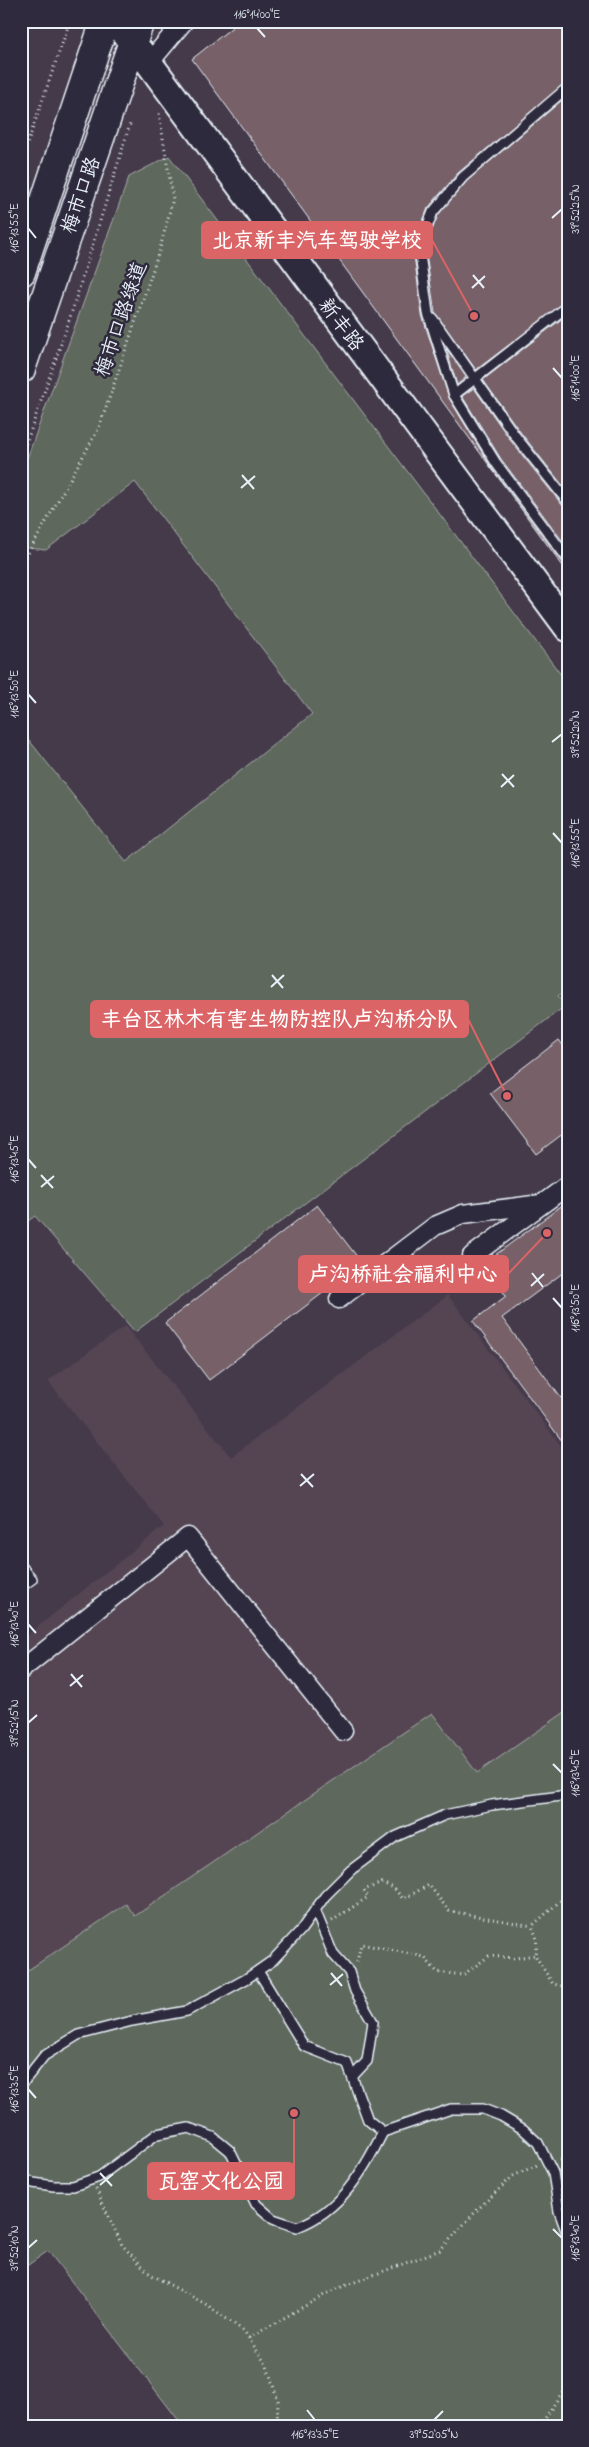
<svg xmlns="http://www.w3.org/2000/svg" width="589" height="2447" font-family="'Indie Flower','LXGW WenKai TC',sans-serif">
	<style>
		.built { fill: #544553 }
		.green { fill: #5f685c; stroke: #a4acaa }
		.building { fill: #776067; stroke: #e8f1f8 }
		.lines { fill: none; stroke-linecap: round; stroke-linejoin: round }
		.lane-casing { stroke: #e8f1f8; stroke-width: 12 }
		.street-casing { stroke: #e8f1f8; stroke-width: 21 }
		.secondary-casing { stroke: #e8f1f8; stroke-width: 30 }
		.primary-casing { stroke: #e8f1f8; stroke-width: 31 }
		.path { stroke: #e8f1f8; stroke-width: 3; stroke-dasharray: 1 4; stroke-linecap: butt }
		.lane { stroke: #2f2a3d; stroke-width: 9 }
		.street { stroke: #2f2a3d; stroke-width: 18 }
		.secondary { stroke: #2f2a3d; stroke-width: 26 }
		.primary { stroke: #2f2a3d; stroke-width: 28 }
		.ticks { fill: none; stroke: #e8f1f8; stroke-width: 2 }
		.labels { text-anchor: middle; stroke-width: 5; stroke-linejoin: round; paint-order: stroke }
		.street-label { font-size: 20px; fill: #e8f1f8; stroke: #2f2a3d }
		.leader { fill: none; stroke: #db6466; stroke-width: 2 }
		.callout-dot { fill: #db6466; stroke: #2f2a3d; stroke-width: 2 }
		.callout { fill: #db6466; stroke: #db6466; stroke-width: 2 }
		.callout-label { font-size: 21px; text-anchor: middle; font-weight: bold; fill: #fff }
		.neatline { fill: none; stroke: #e8f1f8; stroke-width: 2 }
		.ticks-label { font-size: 12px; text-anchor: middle; fill: #e8f1f8 }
	</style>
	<rect width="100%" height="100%" fill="#453a4a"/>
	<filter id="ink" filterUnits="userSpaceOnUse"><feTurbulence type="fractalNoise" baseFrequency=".02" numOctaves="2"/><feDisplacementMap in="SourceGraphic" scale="10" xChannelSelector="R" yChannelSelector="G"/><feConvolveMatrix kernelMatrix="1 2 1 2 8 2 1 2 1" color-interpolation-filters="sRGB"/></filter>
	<g filter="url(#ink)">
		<polygon class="built" points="448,1295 568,1455 568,1710 477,1774 432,1714 135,1916 126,1905 21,1975 21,1640 164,1526 48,1381 125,1326 231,1457"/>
		<g class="green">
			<polygon points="169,156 568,684 568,988 558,996 565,1006 135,1332 35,1216 21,1226 21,730 126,862 312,714 135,482 46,550 21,547 21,475 129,177"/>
			<polygon points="568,1710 568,2426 183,2426 48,2251 21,2270 21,1975 126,1904 135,1916 432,1713 477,1773"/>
		</g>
		<g class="building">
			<polygon points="240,21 568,21 568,81 458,173 428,208 413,247 422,315 449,398 491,467 563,563 568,565 568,573 192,59"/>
			<polygon points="568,95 568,300 476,370 435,313 425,248 438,215 467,181"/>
			<polygon points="568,314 568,492 521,433 483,380"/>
			<polygon points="446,348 466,377 457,385"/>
			<polygon points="474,388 511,441 563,506 568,508 568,548 501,459 462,396"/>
			<polygon points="559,1040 568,1052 568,1130 536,1154 490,1093"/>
			<polygon points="568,1201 568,1269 502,1318 561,1398 568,1393 568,1449 473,1321 506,1296 483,1264"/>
			<polygon points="317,1205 362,1263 209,1380 165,1323"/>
		</g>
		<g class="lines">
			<g class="lane-casing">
				<g id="lane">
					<polyline points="568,87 463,177 433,212 419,247 428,313 454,395 496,463 568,559"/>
					<polyline points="433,319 516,437 568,502"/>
					<polyline points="454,395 568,306"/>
					<polyline points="21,1566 32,1579 21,1587"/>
					<polyline points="315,1910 333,1954 349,1972 355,1991 373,2022 367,2061 353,2076"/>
					<polyline points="258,1971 304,2046 347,2063 368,2120 383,2132"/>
					<polyline points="21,2085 44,2056 78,2035 132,2021 187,2011 246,1979 272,1961 301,1930 325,1896 351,1870 395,1837 445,1815 492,1805 568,1795"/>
					<path d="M21 2177 33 2183 54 2186H73L99 2177 157 2134 189 2128 213 2137 230 2151 256 2204 273 2219 297 2227C340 2211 363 2172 383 2132L451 2109H483L501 2116 523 2129 538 2143 553 2173 559 2211 568 2236"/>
				</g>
			</g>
			<g class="street-casing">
				<g id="street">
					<polyline points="149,63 184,21"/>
					<polyline points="472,1256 568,1185"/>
					<polyline points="339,1299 435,1226 463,1214 541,1204"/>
					<polyline points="21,1670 188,1537 343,1731"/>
				</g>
			</g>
			<g class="secondary-casing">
				<polyline id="secondary" points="115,21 149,63 568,628"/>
			</g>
			<g class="primary-casing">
				<g id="primary">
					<polyline points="21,272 105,21"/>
					<polyline points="21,369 140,21"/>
				</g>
			</g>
			<g class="path">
				<polyline points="21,162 70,21"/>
				<polyline points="21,458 68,324 131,121"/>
				<polyline points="21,566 99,428 159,252 173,199 159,113"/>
				<polyline points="568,1894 532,1926 537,1939 535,1955 553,1984 568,1987"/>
				<polyline points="332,1921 368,1897 364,1890 382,1883 394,1888 403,1899 429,1885 449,1911 532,1926"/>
				<polyline points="357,1962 361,1944 416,1955 424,1957 437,1972 463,1975 489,1956 516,1958 535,1955"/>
				<polyline points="560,2160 568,2160"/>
				<polyline points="96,2189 122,2245 150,2274 207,2305 244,2331 267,2366 278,2401 277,2426"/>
				<polyline points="249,2338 331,2291 440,2250 479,2208 513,2176 537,2165"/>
				<polyline points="540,2426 568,2383"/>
			</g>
			<use href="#lane" class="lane"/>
			<use href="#street" class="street"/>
			<use href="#secondary" class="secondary"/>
			<use href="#primary" class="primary"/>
		</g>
	</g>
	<path class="ticks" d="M257 28 265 37M552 218 562 209M28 228 36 238M473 275 484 288M472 288 485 276M553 368 562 378M242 475 254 489M241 488 255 476M28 694 36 703M552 742 562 734M502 774 514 787M501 787 514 775M553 833 562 843M272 975 283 988M271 987 284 975M28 1159 36 1168M41 1175 53 1188M41 1187 54 1176M532 1273 543 1287M531 1286 544 1274M553 1298 562 1308M301 1474 313 1487M300 1486 314 1474M28 1624 36 1633M71 1674 82 1687M70 1686 83 1675M28 1723 37 1715M553 1764 562 1773M331 1973 342 1986M330 1985 343 1974M28 2089 36 2098M100 2173 112 2186M100 2185 113 2174M553 2229 562 2238M28 2248 37 2240M307 2410 315 2420M434 2420 443 2411"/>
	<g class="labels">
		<g class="street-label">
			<text transform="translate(80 195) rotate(-71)" y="7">梅市口路</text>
			<text transform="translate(120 319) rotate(-71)" y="7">梅市口路绿道</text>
			<text transform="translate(342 324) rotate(53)" y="7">新丰路</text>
		</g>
	</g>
	<path class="leader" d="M474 316L432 240M507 1096L468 1019M547 1233L508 1274M294 2113L294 2181"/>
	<g class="callout-dot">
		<circle cx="474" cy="316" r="5"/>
		<circle cx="507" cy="1096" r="5"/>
		<circle cx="547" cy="1233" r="5"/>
		<circle cx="294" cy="2113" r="5"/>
	</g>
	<g class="callout">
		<rect x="202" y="222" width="230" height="36" rx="5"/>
		<rect x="91" y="1001" width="377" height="36" rx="5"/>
		<rect x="299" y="1256" width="209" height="36" rx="5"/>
		<rect x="148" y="2163" width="146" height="36" rx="5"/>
	</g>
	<g class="callout-label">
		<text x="317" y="247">北京新丰汽车驾驶学校</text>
		<text x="279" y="1026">丰台区林木有害生物防控队卢沟桥分队</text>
		<text x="403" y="1281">卢沟桥社会福利中心</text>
		<text x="221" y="2188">瓦窑文化公园</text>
	</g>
	<rect width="589" height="2447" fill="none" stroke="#2f2a3d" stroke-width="55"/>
	<rect x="28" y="28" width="534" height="2392" class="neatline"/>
	<g class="ticks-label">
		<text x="257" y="18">116°14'00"E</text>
		<text transform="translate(575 209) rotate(-90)" y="4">39°52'25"N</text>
		<text transform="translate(14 228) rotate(-90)" y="4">116°13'55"E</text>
		<text transform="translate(575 378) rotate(-90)" y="4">116°14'00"E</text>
		<text transform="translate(14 694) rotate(-90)" y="4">116°13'50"E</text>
		<text transform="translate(575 734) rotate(-90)" y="4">39°52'20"N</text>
		<text transform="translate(575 843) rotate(-90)" y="4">116°13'55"E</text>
		<text transform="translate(14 1159) rotate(-90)" y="4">116°13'45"E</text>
		<text transform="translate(575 1308) rotate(-90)" y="4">116°13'50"E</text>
		<text transform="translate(14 1624) rotate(-90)" y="4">116°13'40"E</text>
		<text transform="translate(14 1723) rotate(-90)" y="4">39°52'15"N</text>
		<text transform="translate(575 1773) rotate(-90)" y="4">116°13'45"E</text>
		<text transform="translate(14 2089) rotate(-90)" y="4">116°13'35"E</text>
		<text transform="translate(575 2238) rotate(-90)" y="4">116°13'40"E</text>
		<text transform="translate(14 2248) rotate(-90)" y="4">39°52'10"N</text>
		<text x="315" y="2438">116°13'35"E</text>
		<text x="434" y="2438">39°52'05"N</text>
	</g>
</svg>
